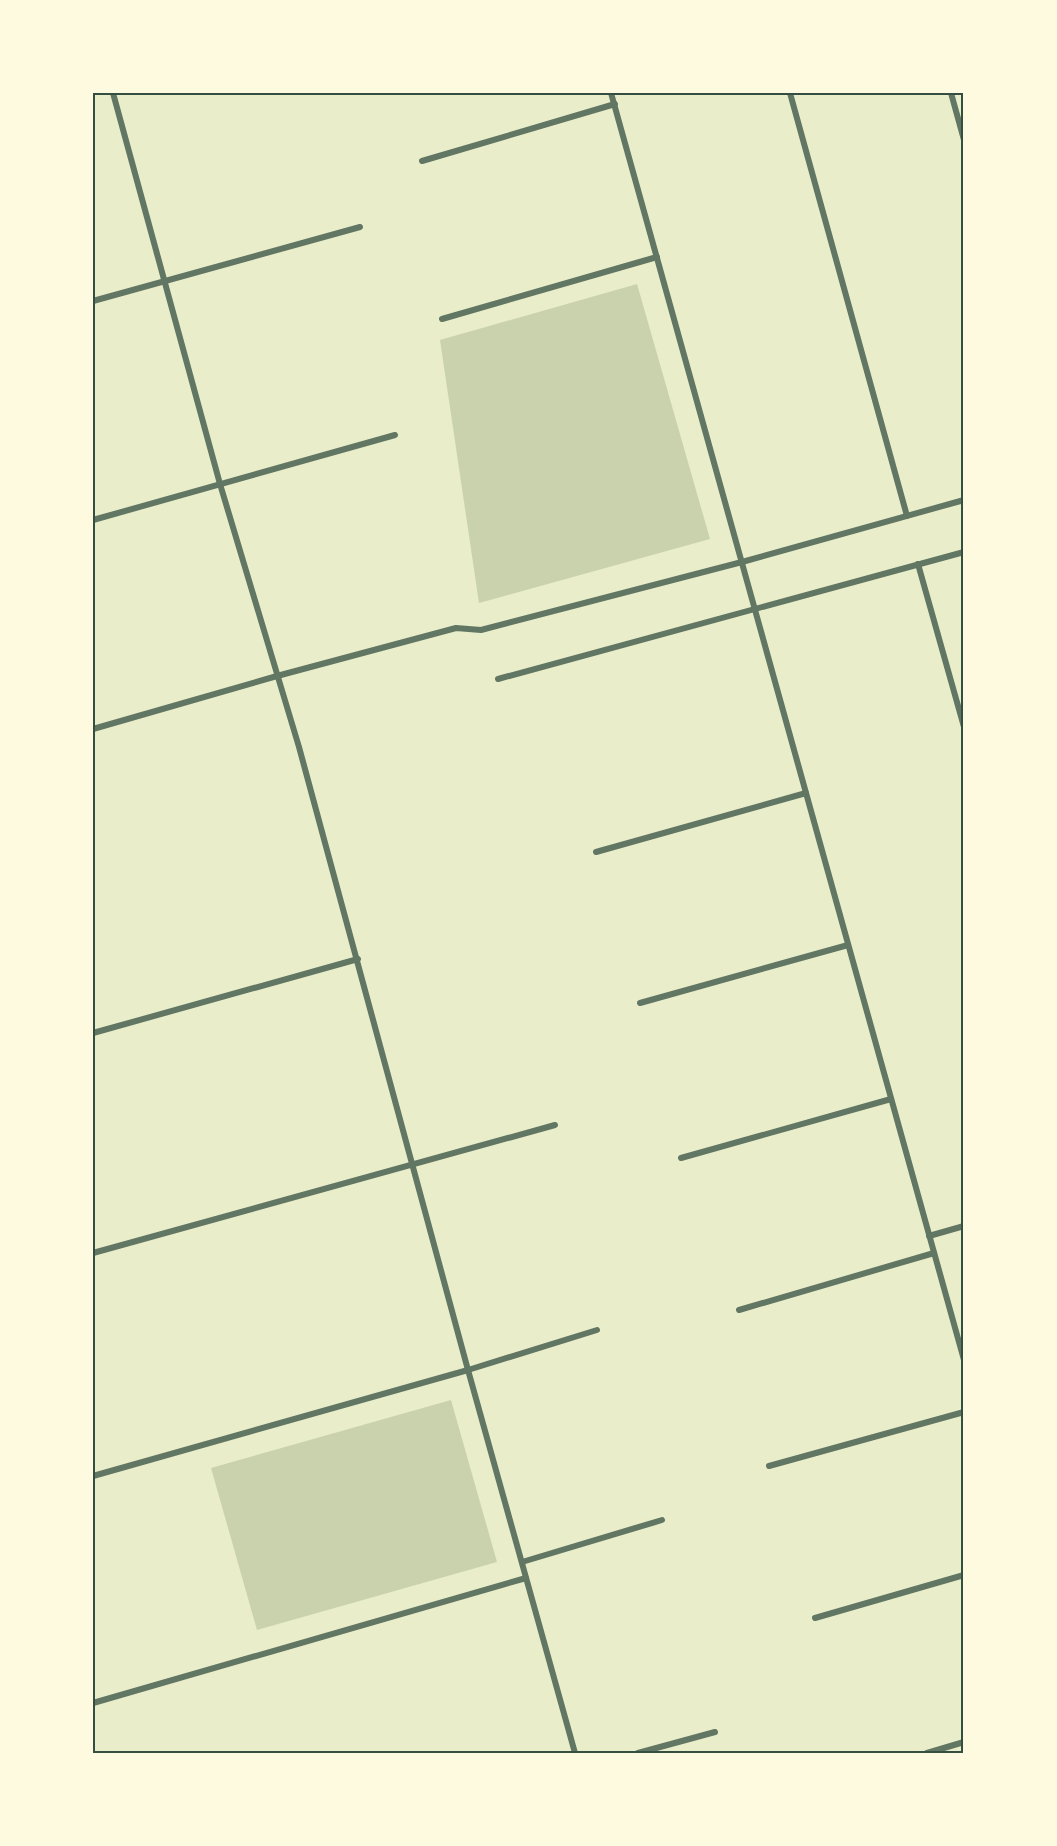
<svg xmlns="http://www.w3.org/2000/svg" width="1057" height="1846" font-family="'Noto Sans',sans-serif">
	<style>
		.green { fill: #cad2ad }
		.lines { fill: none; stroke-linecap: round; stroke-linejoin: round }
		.minor { stroke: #617663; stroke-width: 6 }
		.neatline { fill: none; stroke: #344e41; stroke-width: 2 }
	</style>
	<rect width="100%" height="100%" fill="#e9edc9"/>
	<g class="green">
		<polygon points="637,284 710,539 479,603 440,340"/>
		<polygon points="451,1400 497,1562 257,1630 211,1468"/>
	</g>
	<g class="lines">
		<g class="minor">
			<polyline points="113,93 220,484 299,747 468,1370 575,1753"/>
			<polyline points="611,93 964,1360"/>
			<polyline points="790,93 907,516"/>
			<polyline points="951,93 964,140"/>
			<polyline points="422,161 615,104"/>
			<polyline points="93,301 360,227"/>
			<polyline points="442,319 657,257"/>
			<polyline points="93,520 395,435"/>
			<polyline points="918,564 964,727"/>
			<polyline points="498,679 964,552"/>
			<polyline points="93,729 277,676 456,628 481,630 742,562 964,500"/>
			<polyline points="596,852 806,793"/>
			<polyline points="640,1003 848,945"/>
			<polyline points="93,1033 358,959"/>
			<polyline points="681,1158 891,1099"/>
			<polyline points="929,1236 964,1226"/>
			<polyline points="93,1253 555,1125"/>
			<polyline points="739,1310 934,1253"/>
			<polyline points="769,1466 964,1412"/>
			<polyline points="93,1476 468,1370 597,1330"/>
			<polyline points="522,1562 662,1520"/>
			<polyline points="815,1618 964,1575"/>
			<polyline points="93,1703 526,1578"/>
			<polyline points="638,1753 715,1732"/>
			<polyline points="927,1753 964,1742"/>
		</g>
	</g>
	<rect width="1057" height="1846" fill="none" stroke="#fefae0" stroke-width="189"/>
	<rect x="94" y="94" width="868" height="1658" class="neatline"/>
</svg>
